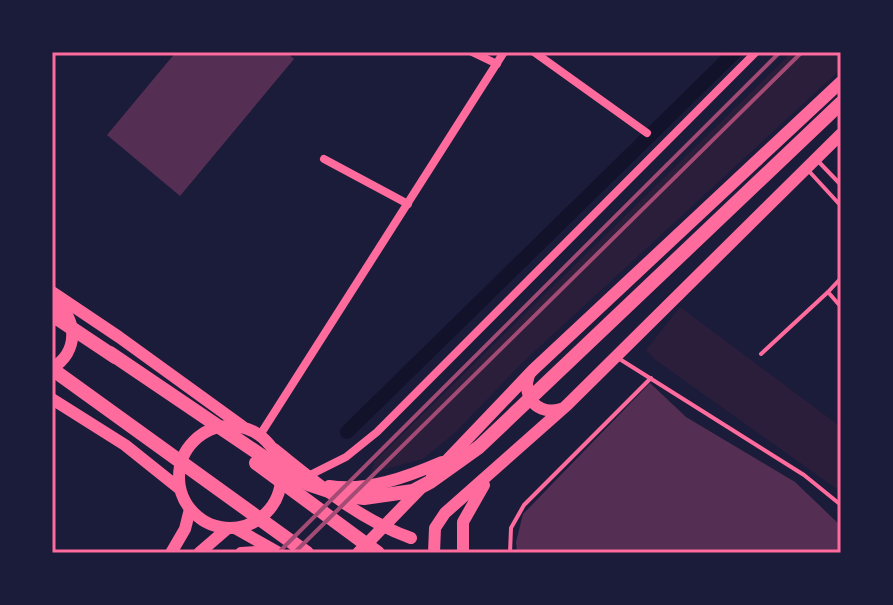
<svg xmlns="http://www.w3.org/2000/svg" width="893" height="605" font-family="'Source Sans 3',sans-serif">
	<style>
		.green { fill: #2a1e3b }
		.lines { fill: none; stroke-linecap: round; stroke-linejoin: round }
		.canal { stroke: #12122b; stroke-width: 14 }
		.building { fill: #542f53 }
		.service { stroke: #ff6b9d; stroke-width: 4 }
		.minor { stroke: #ff6b9d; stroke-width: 8 }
		.secondary { stroke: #ff6b9d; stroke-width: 12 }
		.trunk { stroke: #ff6b9d; stroke-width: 14 }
		.rail { stroke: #a44b75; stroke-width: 4 }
		.neatline { fill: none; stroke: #ff6b9d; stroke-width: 3 }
	</style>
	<rect width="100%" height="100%" fill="#1b1b3a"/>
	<g class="green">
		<polygon points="792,52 841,52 841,69 520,365 456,432 423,459 371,473 374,462"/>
		<polygon points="680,307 841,427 841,492 654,359 646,350"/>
	</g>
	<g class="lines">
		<polyline class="canal" points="347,432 735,52"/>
	</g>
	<g class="building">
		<polygon points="176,52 286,52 294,59 180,196 107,135"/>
		<polygon points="650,383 686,417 795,482 841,526 841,553 517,553 516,542 523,514"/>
	</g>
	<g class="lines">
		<g class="service">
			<polyline points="817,160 841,185"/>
			<polyline points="807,169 841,206"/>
			<polyline points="841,278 828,292 841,307"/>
			<polyline points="761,354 828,292"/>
			<polyline points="618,358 804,475 841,505"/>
			<polyline points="510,553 511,528 524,505 651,378"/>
		</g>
		<g class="minor">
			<polyline points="472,52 497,64"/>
			<polyline points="534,52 647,133"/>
			<polyline points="324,159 408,204"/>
			<polyline points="260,435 504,52"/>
			<polyline points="308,476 346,457 377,432 756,52"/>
		</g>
		<g class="secondary">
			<polyline points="52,292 119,337 242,426"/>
			<path d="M52 368C79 352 78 319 55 301"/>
			<path d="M529 375C521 397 538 416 561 409"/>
			<polyline points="52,399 125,445 180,489"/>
			<circle cx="230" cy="477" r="51"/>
			<path d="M274 449C318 484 358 519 411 538"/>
			<polyline points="432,476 533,370 841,82"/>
			<path d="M329 486C367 492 407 477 442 462"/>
			<polyline points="235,528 279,553"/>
			<polyline points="171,553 185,529 190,509"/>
			<polyline points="199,553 228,528"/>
			<polyline points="241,553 275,551"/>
			<polyline points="358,553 420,489"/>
			<polyline points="434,553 435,528 445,513 567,405 841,134"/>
			<polyline points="463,553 463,522 484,485"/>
		</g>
		<g class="trunk">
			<polyline points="52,315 115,357"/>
			<polyline points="110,353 271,462 308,484 341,495 364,498 413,491 430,482 479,447 841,103"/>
			<polyline points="52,369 307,553"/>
			<polyline points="256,463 378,553"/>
		</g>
		<g class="rail">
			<polyline points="278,553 780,52"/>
			<polyline points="294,553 802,52"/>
		</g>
	</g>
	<rect width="893" height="605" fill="none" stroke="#1b1b3a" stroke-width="108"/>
	<rect x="54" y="54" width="785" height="497" class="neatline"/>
</svg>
